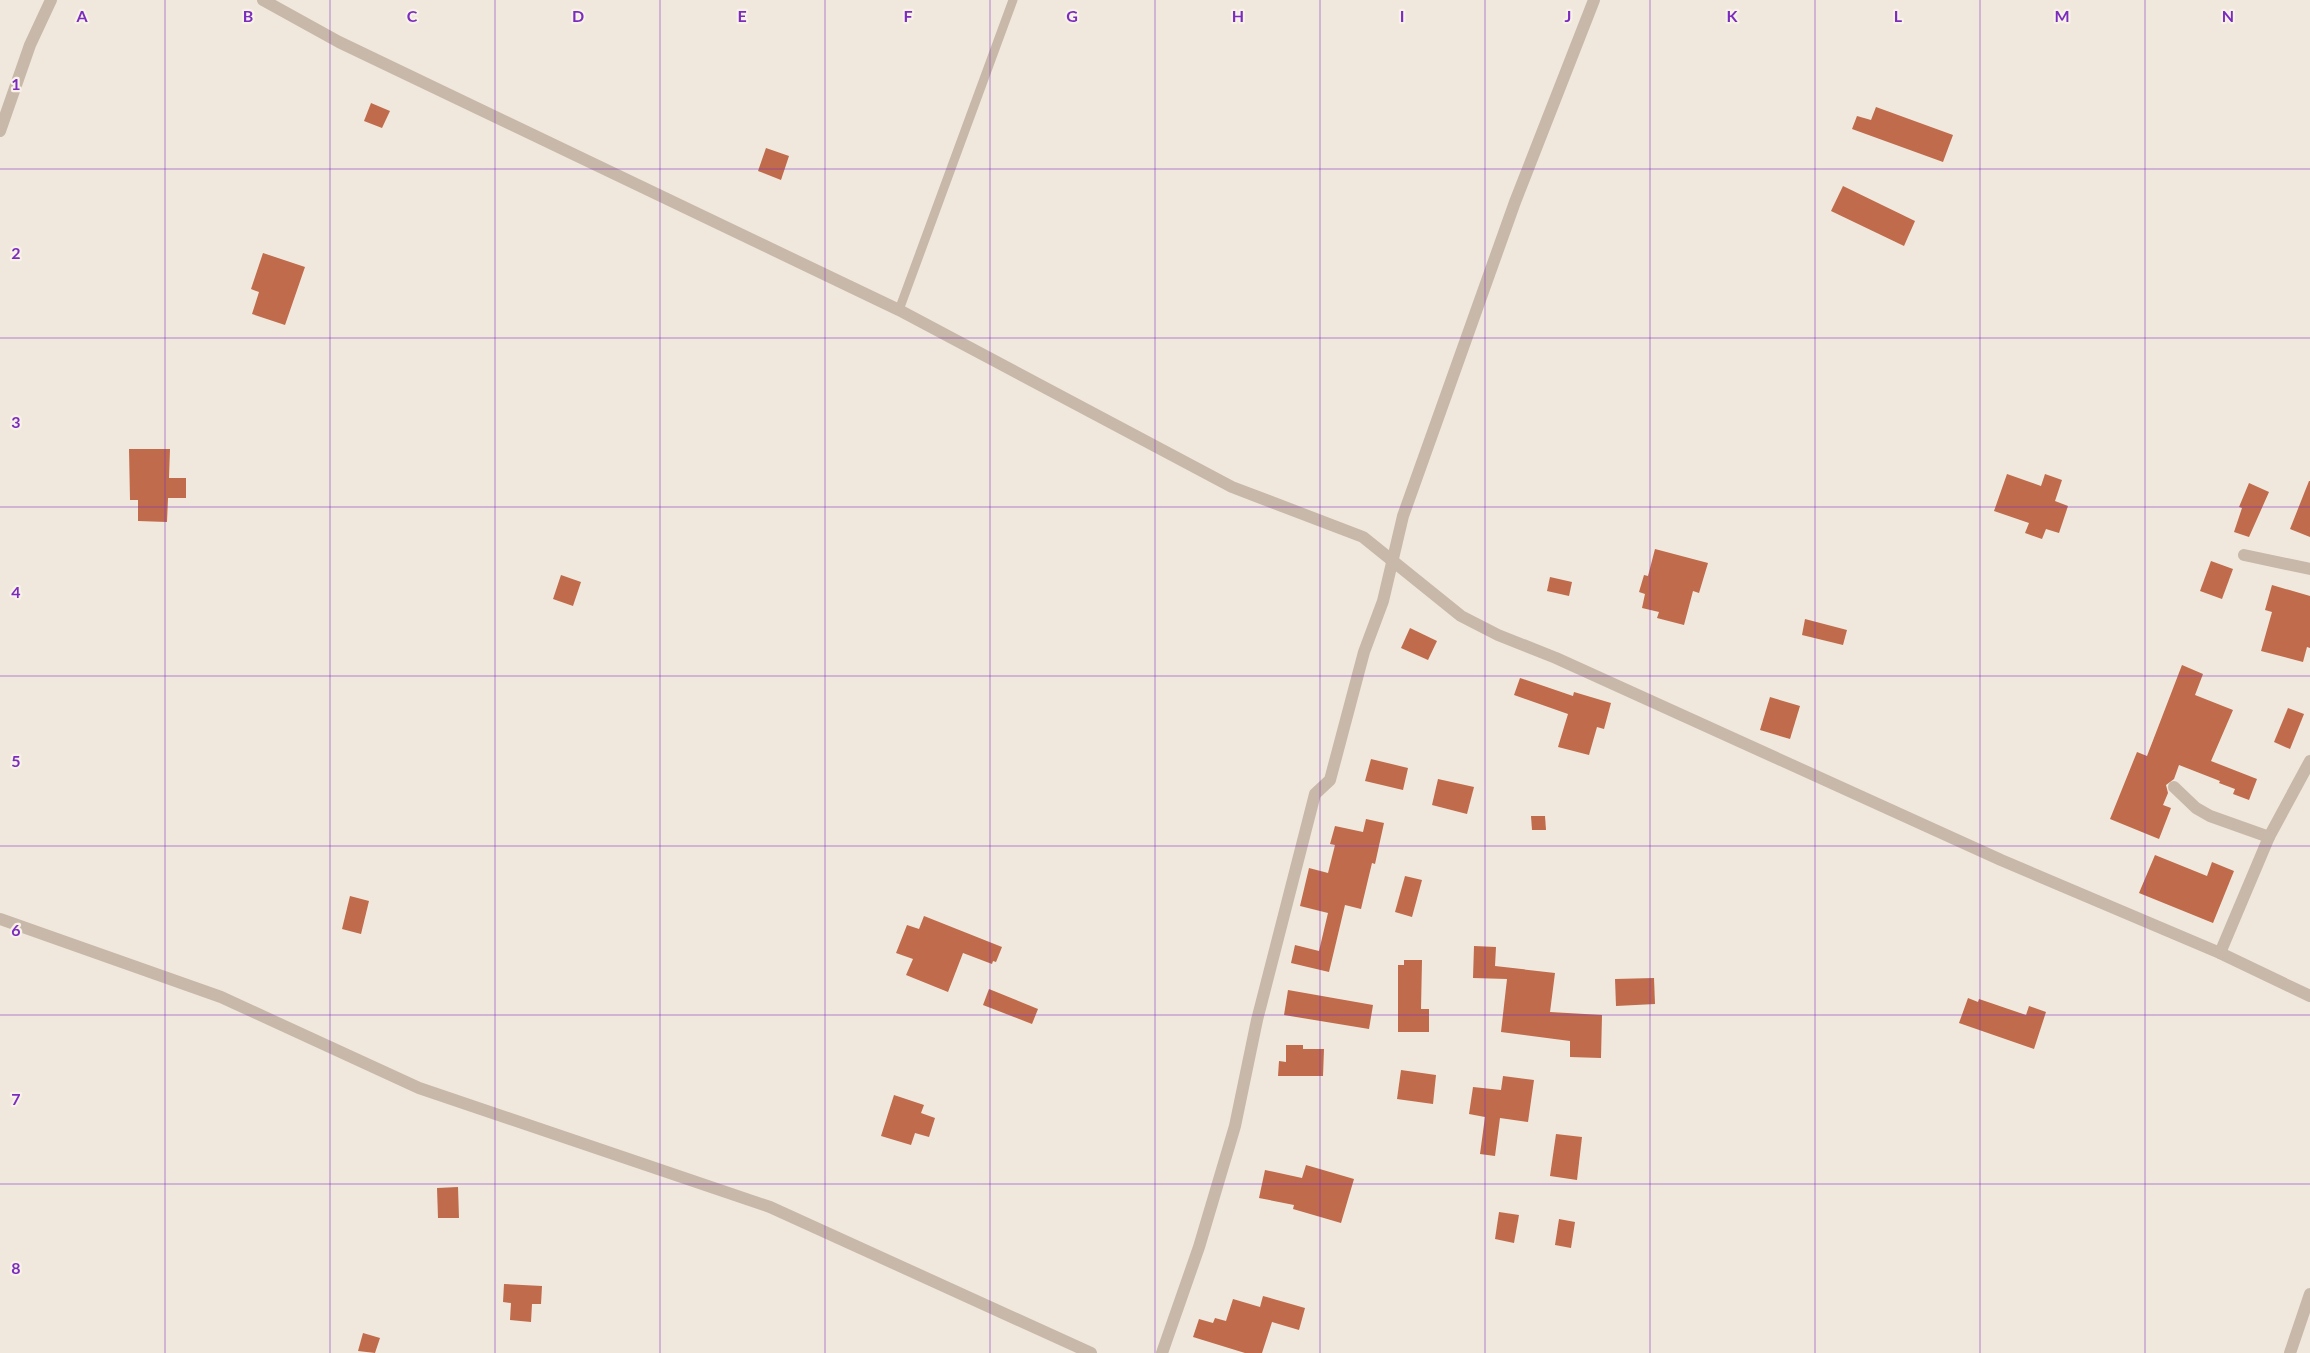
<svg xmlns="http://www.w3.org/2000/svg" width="2310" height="1353" font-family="Lato,sans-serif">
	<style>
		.building { fill: #bf6b4c }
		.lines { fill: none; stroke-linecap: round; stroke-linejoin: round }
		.lane { stroke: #c8b8a9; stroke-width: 9 }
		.street { stroke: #c8b8a9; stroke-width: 12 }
		.grid { fill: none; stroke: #7b2cbf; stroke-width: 1; stroke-opacity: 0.55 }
		.grid-label { font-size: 16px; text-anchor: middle; font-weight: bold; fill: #7b2cbf; stroke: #f8f1e8; stroke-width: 4.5; stroke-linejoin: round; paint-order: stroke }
	</style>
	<rect width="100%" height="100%" fill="#f0e8dc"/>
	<g class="building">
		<polygon points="371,103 390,111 382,128 364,121"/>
		<polygon points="1876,107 1953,135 1943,162 1852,129 1857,116 1871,120"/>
		<polygon points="766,148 789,156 781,180 758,171"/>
		<polygon points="1843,186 1915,221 1904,246 1831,211"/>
		<polygon points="263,253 305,267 285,325 252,314 259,292 251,289"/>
		<polygon points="129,449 170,449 169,478 186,478 186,498 168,498 167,522 138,521 138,500 130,500"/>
		<polygon points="2007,474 2041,486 2045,474 2062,480 2055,501 2068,506 2059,533 2046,529 2042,539 2025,533 2029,523 1994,511"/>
		<polygon points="2309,481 2310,481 2310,537 2290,529"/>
		<polygon points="2249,483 2269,492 2249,537 2234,532 2242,508 2239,507"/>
		<polygon points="1655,549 1708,563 1699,593 1693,591 1684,625 1657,618 1659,612 1642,608 1645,594 1639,592 1644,575 1648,576"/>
		<polygon points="2211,561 2233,569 2222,599 2200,591"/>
		<polygon points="561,575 581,582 573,606 553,599"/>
		<polygon points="1550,577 1572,582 1569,596 1547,591"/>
		<polygon points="2272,585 2310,596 2310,648 2307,647 2303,662 2261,651 2272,612 2265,610"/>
		<polygon points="1805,619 1847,630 1843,645 1802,635"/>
		<polygon points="1410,628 1437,641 1428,660 1401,648"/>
		<polygon points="2182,665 2203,674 2195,695 2233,710 2211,761 2257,779 2249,800 2233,794 2235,789 2219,783 2220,781 2179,765 2174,779 2166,785 2168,793 2163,805 2171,808 2159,839 2110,819 2137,752 2147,756"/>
		<polygon points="1520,678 1573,696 1574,692 1611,703 1604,729 1597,727 1589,755 1558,747 1568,714 1514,695"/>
		<polygon points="1770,697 1800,706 1790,739 1760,730"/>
		<polygon points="2288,708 2304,714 2290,749 2274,742"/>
		<polygon points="1371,759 1408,768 1403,790 1365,781"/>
		<polygon points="1438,779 1474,787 1467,814 1432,805"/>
		<polygon points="1531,816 1545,816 1546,830 1532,830"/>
		<polygon points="1366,819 1384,823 1375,864 1372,863 1361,909 1345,905 1329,972 1291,963 1295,945 1319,951 1328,913 1300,906 1309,868 1328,873 1335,845 1330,844 1335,826 1363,832"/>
		<polygon points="2155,855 2207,876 2212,862 2234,871 2213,923 2139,893"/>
		<polygon points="1405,876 1422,880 1412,917 1395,912"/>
		<polygon points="350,896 369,901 361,934 342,929"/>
		<polygon points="924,916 1002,947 996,962 993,961 992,964 963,953 948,992 906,975 913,959 896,953 907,925 919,929"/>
		<polygon points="1474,946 1496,947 1495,966 1555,973 1550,1012 1602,1015 1601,1058 1570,1057 1570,1041 1501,1032 1507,979 1473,978"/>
		<polygon points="1404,960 1422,960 1421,1009 1429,1009 1429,1032 1398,1032 1398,965 1404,965"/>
		<polygon points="1654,978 1655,1004 1616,1006 1615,979"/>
		<polygon points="989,989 1038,1009 1032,1024 983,1005"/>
		<polygon points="1288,990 1373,1005 1369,1029 1284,1015"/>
		<polygon points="1968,998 1978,1002 1979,999 2026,1015 2029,1006 2046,1012 2034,1049 1959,1023"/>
		<polygon points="1286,1045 1303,1045 1303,1049 1324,1049 1323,1076 1278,1076 1279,1061 1286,1062"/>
		<polygon points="1401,1070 1436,1075 1433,1104 1397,1099"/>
		<polygon points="1503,1076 1534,1080 1528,1122 1500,1118 1495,1156 1480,1154 1485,1117 1469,1114 1473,1087 1501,1090"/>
		<polygon points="894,1095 924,1105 921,1113 935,1118 929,1137 915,1133 911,1145 881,1136"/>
		<polygon points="1556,1134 1582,1137 1577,1180 1550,1176"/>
		<polygon points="1306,1165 1354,1179 1341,1223 1293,1209 1294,1205 1259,1198 1265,1170 1302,1178"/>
		<polygon points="458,1187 459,1218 438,1218 437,1188"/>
		<polygon points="1499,1212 1519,1215 1514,1243 1495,1239"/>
		<polygon points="1559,1219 1575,1222 1571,1248 1555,1245"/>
		<polygon points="504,1284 542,1286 541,1304 532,1304 531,1322 510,1320 511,1303 503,1302"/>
		<polygon points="1263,1296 1305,1308 1299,1330 1272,1322 1262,1353 1245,1353 1193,1337 1199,1319 1213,1323 1215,1318 1226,1321 1233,1299 1260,1307"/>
		<polygon points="363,1333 380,1338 375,1353 358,1351"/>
	</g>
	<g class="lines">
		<polyline class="lane" points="899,310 1013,0"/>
		<g class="street">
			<polyline points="263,0 339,42 899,310 1232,487 1363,537 1461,616 1498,635 1556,658 2001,860 2220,953 2310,996"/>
			<polyline points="0,131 30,45 51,0"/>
			<polyline points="2244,555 2310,569"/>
			<polyline points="2174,787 2196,808 2210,816 2269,837"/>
			<polyline points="0,919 221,997 419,1088 770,1207 1091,1353"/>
			<polyline points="2220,953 2269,837 2310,761"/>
			<polyline points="1162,1353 1199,1247 1235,1126 1257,1020 1315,794 1330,780 1364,652 1383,601 1403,516 1515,202 1594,0"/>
			<polyline points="2290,1353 2310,1294"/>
		</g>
	</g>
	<path class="grid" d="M165 0V1353M330 0V1353M495 0V1353M660 0V1353M825 0V1353M990 0V1353M1155 0V1353M1320 0V1353M1485 0V1353M1650 0V1353M1815 0V1353M1980 0V1353M2145 0V1353M0 169H2310M0 338H2310M0 507H2310M0 676H2310M0 846H2310M0 1015H2310M0 1184H2310"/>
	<g class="grid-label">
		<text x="82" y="22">A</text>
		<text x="248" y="22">B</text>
		<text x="412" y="22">C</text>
		<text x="578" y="22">D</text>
		<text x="742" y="22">E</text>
		<text x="908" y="22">F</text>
		<text x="1072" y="22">G</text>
		<text x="1238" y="22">H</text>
		<text x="1402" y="22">I</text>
		<text x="1568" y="22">J</text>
		<text x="1732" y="22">K</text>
		<text x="1898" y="22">L</text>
		<text x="2062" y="22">M</text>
		<text x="2228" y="22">N</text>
		<text x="16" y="90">1</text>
		<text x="16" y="259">2</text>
		<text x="16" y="428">3</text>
		<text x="16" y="598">4</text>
		<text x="16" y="767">5</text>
		<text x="16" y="936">6</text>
		<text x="16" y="1105">7</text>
		<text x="16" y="1274">8</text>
	</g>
</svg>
